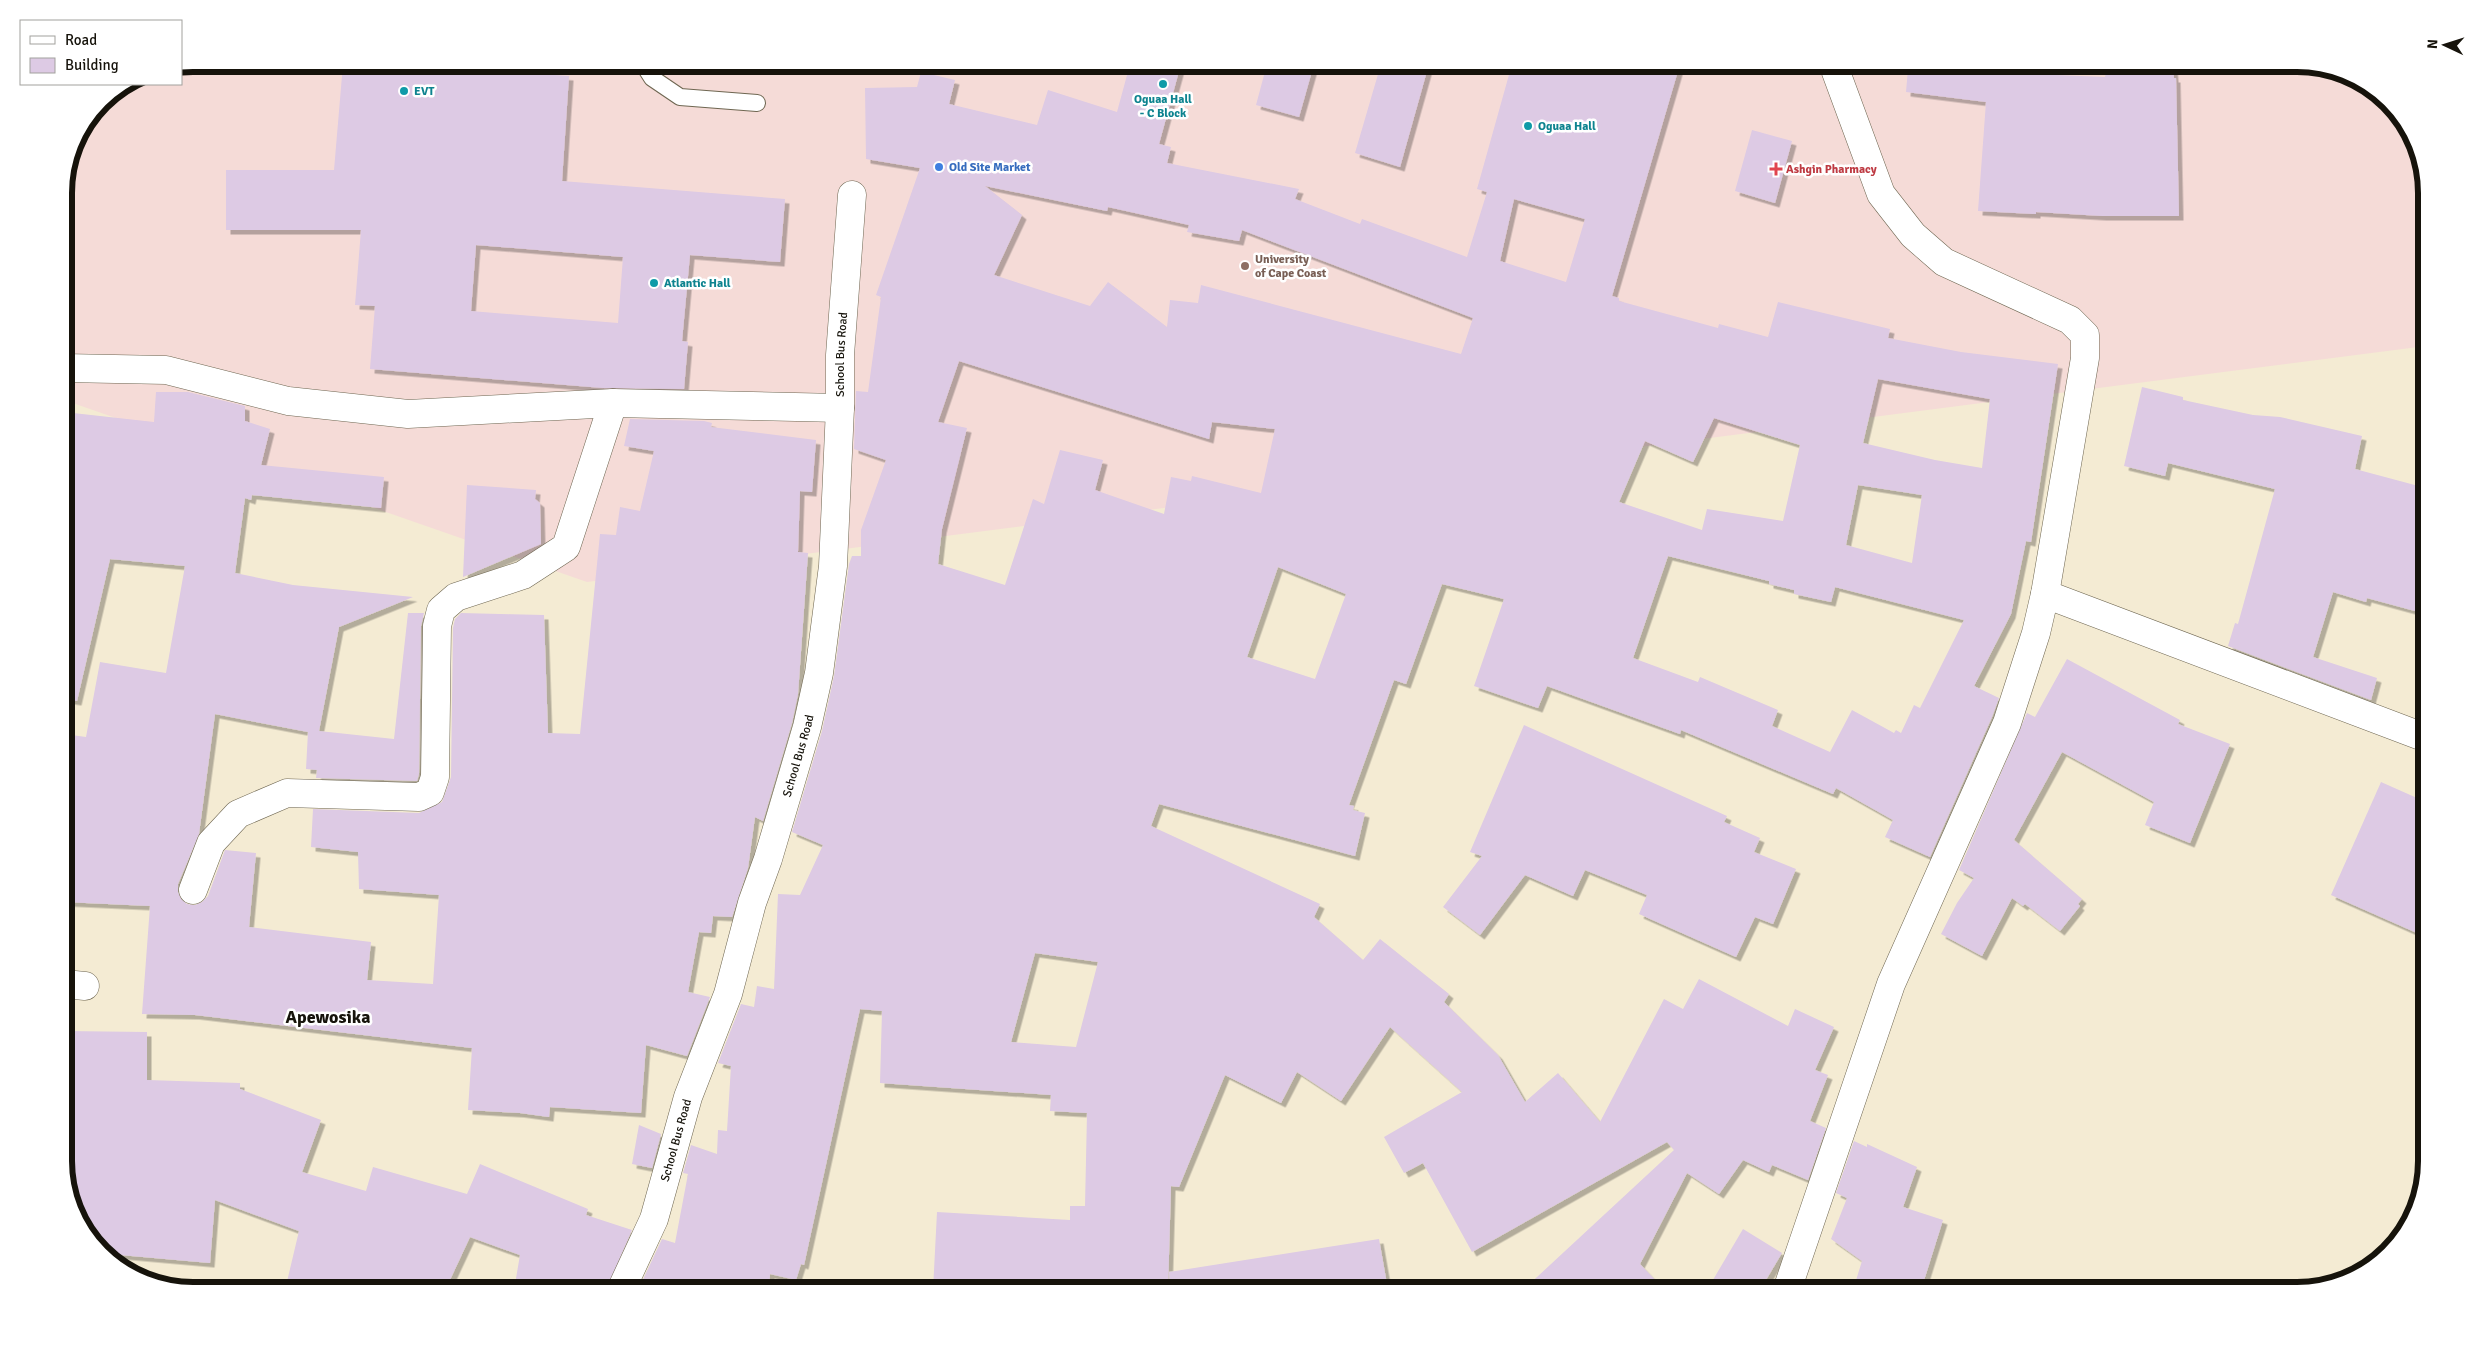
<svg xmlns="http://www.w3.org/2000/svg" width="2490" height="1354" font-family="Signika,sans-serif">
	<style>
		.education { fill: #f5dbd7 }
		.building { fill: #ddcae4; fill-rule: evenodd; filter: url(#shadow) }
		.lines { fill: none; stroke-linecap: round; stroke-linejoin: round }
		.service-casing { stroke: #6e6651; stroke-width: 18 }
		.minor-casing { stroke: #6e6651; stroke-width: 29 }
		.service { stroke: #fff; stroke-width: 16 }
		.minor { stroke: #fff; stroke-width: 28 }
		.culture-dot { fill: #0f9aa8; stroke: #fff; stroke-width: 2 }
		.shop-dot { fill: #3f7fe0; stroke: #fff; stroke-width: 2 }
		.health-dot { fill: #e0444e; stroke: #fff; stroke-width: 2 }
		.education-dot { fill: #8d6e63; stroke: #fff; stroke-width: 2 }
		.labels { text-anchor: middle; stroke-width: 5; stroke-linejoin: round; paint-order: stroke }
		.culture-label { font-size: 12px; font-weight: bold; fill: #0d838f; stroke: #fff; text-anchor: start }
		.shop-label { font-size: 12px; font-weight: bold; fill: #366cbe; stroke: #fff; text-anchor: start }
		.health-label { font-size: 12px; font-weight: bold; fill: #be3a42; stroke: #fff; text-anchor: start }
		.education-label { font-size: 12px; font-weight: bold; fill: #785e54; stroke: #fff; text-anchor: start }
		.street-label { font-size: 12px; fill: #16130b; stroke: #fff }
		.district-label { font-size: 18px; font-weight: bold; fill: #16130b; stroke: #fff }
		.rim { fill: none; stroke: #16130b; stroke-width: 6 }
	</style>
	<defs>
		<filter id="shadow"><feDropShadow dx="4.5" dy="4.5" stdDeviation="0" flood-color="#0004"/></filter>
	</defs>
	<rect width="100%" height="100%" fill="#f4ebd3"/>
	<polygon class="education" points="193,64 2297,64 2354,77 2405,122 2426,185 2426,346 587,582 64,400 64,185 74,144 102,102 129,84 181,84 181,66"/>
	<g class="building">
		<path d="M343 64H470L469 69 569 76 562 181 785 199 780 262 690 255 682 341 688 342 684 389 603 388 370 369 375 306 355 305 361 230H226V170H334ZM476 245 623 257 618 323 471 311Z"/>
		<path d="M1130 64H1181L1159 144 1171 147 1167 163 1299 189 1295 199 1360 224 1362 219 1467 257 1487 192 1477 189 1512 64H1680L1612 296 1619 298V301L1718 328 1719 324 1768 337 1778 302 1890 329 1888 338 1961 352 2058 364 2031 542 2026 541 2011 614 1974 686 1999 698 1992 717 1930 857 1885 837 1893 820 1836 788 1833 794 1681 730 1680 734 1547 686 1538 708 1474 686 1504 599 1442 584 1406 684 1394 680 1349 805 1354 806 1353 810 1365 813 1355 856 1159 804 1151 826 1320 904 1314 917 1363 960 1380 939 1449 994 1444 1002 1498 1055 1525 1102 1558 1073 1600 1122 1664 999 1683 1009 1699 979 1788 1026 1795 1009 1834 1027 1815 1070 1828 1075 1810 1121 1826 1128 1808 1180 1772 1165 1769 1172 1743 1160 1719 1194 1687 1173 1640 1264 1665 1290H1523L1674 1150 1667 1142 1472 1252 1423 1163 1404 1173 1384 1137 1462 1092 1390 1027 1341 1101 1297 1072 1281 1103 1225 1075 1179 1187 1171 1186 1168 1290H933L937 1212 1070 1220V1206H1085L1087 1113 1050 1111 1051 1095 880 1083 882 1011 860 1009 804 1265 801 1264 796 1280 770 1274 769 1290H638L662 1239 675 1243 688 1174 683 1173 691 1145 717 1154 718 1130 727 1131 731 1066 718 1063 741 1004 754 1007 757 986 774 989 778 894 800 895 823 845 792 832 822 731 834 676 849 564 852 556H861V530L886 460 854 449 856 391 868 392 881 297 876 295 920 168 866 159 865 88 917 87 921 72 955 80 949 104 1037 125 1048 90 1117 112ZM985 186 1107 211 1108 207 1189 225 1187 232 1239 241 1242 230 1473 318 1461 354 1201 285 1198 303 1170 300 1167 327 1108 282 1090 306 994 275 1022 215ZM1514 199 1585 219 1566 282 1500 261ZM959 361 1209 439 1212 422 1275 429 1261 493 1192 476 1191 481 1171 477 1164 514 1095 490 1103 460 1060 450 1044 504 1033 499 1005 585 938 564 942 529 967 428 938 422ZM1878 379 1990 399 1982 468 1935 460 1863 443ZM1714 418 1800 445 1783 521 1707 509 1702 530 1619 502 1645 441 1693 462ZM1858 485 1922 495 1912 563 1846 545ZM1668 556 1769 581V584L1794 590V594L1831 602 1835 587 1964 620 1920 708 1914 705 1901 733 1896 730 1894 733 1852 710 1830 752 1772 726 1778 710 1700 677 1698 682 1633 658ZM1278 567 1346 594 1315 679 1247 657ZM1035 953 1098 962 1076 1047 1011 1042Z"/>
		<polygon points="1267,64 1314,64 1299,117 1256,105"/>
		<polygon points="1381,64 1429,64 1400,167 1355,153"/>
		<polygon points="2137,64 2173,64 2174,78 2176,78 2179,216 2102,216 2036,212 2036,214 1978,211 1986,102 1906,92 1908,69 2105,77 2107,69 2137,73"/>
		<polygon points="1752,130 1792,141 1775,203 1735,191"/>
		<polygon points="2142,387 2183,397 2183,400 2253,415 2280,417 2362,436 2355,469 2426,488 2426,614 2367,598 2366,602 2333,592 2313,657 2377,678 2371,700 2228,646 2235,623 2238,624 2275,489 2168,463 2165,476 2124,466"/>
		<polygon points="156,392 188,392 245,406 245,421 270,429 261,465 384,477 381,508 252,495 251,500 245,498 235,573 293,585 413,597 339,627 319,731 394,739 408,613 424,613 421,626 419,774 417,781 316,778 317,770 306,769 308,732 215,714 199,834 178,884 178,892 181,899 187,904 195,905 202,902 208,896 225,850 256,853 249,927 371,942 367,980 433,984 439,895 359,889 358,852 311,847 313,809 419,813 442,802 451,777 453,628 455,619 461,613 544,615 548,733 580,734 600,534 616,535 620,507 640,511 654,451 624,446 630,419 704,421 712,423 711,427 816,440 812,492 800,491 798,552 808,553 798,694 792,723 763,821 755,817 748,868 732,917 713,916 711,933 699,932 688,992 710,997 687,1056 646,1045 641,1113 550,1107 549,1117 520,1113 468,1110 472,1048 195,1015 142,1014 150,906 64,902 64,734 86,737 100,662 166,673 185,566 110,559 77,701 64,699 64,412 154,422"/>
		<polygon points="467,485 536,490 535,499 540,503 541,544 463,577"/>
		<polygon points="2067,659 2180,720 2178,724 2230,744 2190,843 2145,825 2154,802 2062,752 2014,840 2082,899 2078,904 2080,906 2060,931 2025,904 2023,906 2012,898 1982,956 1941,934 1957,903 1974,878 1959,870 2027,713 2035,717"/>
		<polygon points="1524,725 1727,816 1724,822 1760,838 1754,852 1796,869 1773,924 1755,917 1736,957 1639,914 1647,895 1585,870 1573,896 1525,875 1480,935 1443,907 1482,856 1470,852"/>
		<polygon points="2381,782 2426,802 2426,937 2331,895"/>
		<polygon points="64,1031 147,1032 147,1080 240,1083 240,1089 321,1120 302,1172 366,1191 373,1167 467,1194 480,1164 588,1209 586,1215 632,1230 606,1290 514,1290 520,1255 470,1237 449,1282 443,1279 437,1290 285,1290 299,1231 215,1200 210,1263 109,1254 85,1232 64,1169"/>
		<polygon points="639,1125 661,1134 652,1168 632,1164"/>
		<polygon points="1854,1141 1867,1147 1867,1144 1917,1167 1903,1207 1943,1220 1921,1290 1853,1290 1862,1261 1831,1239 1847,1198 1836,1193"/>
		<polygon points="1743,1229 1782,1253 1760,1290 1707,1290"/>
		<polygon points="1379,1239 1388,1290 1170,1290 1169,1272"/>
	</g>
	<g class="lines">
		<g class="service-casing">
			<polyline id="service" points="643,64 652,78 680,97 757,103"/>
		</g>
		<g class="minor-casing">
			<g id="minor">
				<polyline points="64,368 166,370 288,401 408,414 613,403 840,408"/>
				<polyline points="2045,594 2426,738"/>
				<polyline points="193,890 211,843 238,814 287,793 419,797 430,792 435,777 437,626 441,610 456,597 523,575 566,547 613,403"/>
				<polyline points="64,984 85,986"/>
				<path id="s1" d="M621 1290 654 1219 688 1097 728 994 752 903 768 859 807 727 819 673 833 566 840 408V355L852 195"/>
				<polyline points="1787,1290 1891,984 2007,723 2036,633 2045,594 2085,358 2085,335 2070,320 1944,262 1913,235 1881,194 1833,64"/>
			</g>
		</g>
		<use href="#service" class="service"/>
		<use href="#minor" class="minor"/>
	</g>
	<g class="culture-dot">
		<circle cx="1163" cy="84" r="5"/>
		<circle cx="404" cy="91" r="5"/>
		<circle cx="1528" cy="126" r="5"/>
		<circle cx="654" cy="283" r="5"/>
	</g>
	<circle class="shop-dot" cx="939" cy="167" r="5"/>
	<path class="health-dot" d="M1773.5 161.5h5v5h5v5h-5v5h-5v-5h-5v-5h5z"/>
	<circle class="education-dot" cx="1245" cy="266" r="5"/>
	<g class="labels">
		<g class="culture-label">
			<text x="414" y="95">EVT</text>
			<text x="1163" y="103" text-anchor="middle">Oguaa Hall<tspan x="1163" dy="14">- C Block</tspan></text>
			<text x="1538" y="130">Oguaa Hall</text>
			<text x="664" y="287">Atlantic Hall</text>
		</g>
		<g class="shop-label">
			<text x="949" y="171">Old Site Market</text>
		</g>
		<g class="health-label">
			<text x="1786" y="173">Ashgin Pharmacy</text>
		</g>
		<g class="education-label">
			<text x="1255" y="263">University<tspan x="1255" dy="14">of Cape Coast</tspan></text>
		</g>
		<g class="street-label">
			<text dy="4" stroke="none"><textPath href="#s1" startOffset="969">School Bus Road</textPath></text>
			<text dy="4" stroke="none"><textPath href="#s1" startOffset="564">School Bus Road</textPath></text>
			<text dy="4" stroke="none"><textPath href="#s1" startOffset="160">School Bus Road</textPath></text>
		</g>
		<g class="district-label">
			<text x="328" y="1023">Apewosika</text>
		</g>
	</g>
	<path d="M0 0H2490V1354H0ZM193 72H2297A121 121 0 0 1 2418 193V1161A121 121 0 0 1 2297 1282H193A121 121 0 0 1 72 1161V193A121 121 0 0 1 193 72Z" fill="#fff" fill-rule="evenodd"/>
	<path class="rim" d="M193 72H2297A121 121 0 0 1 2418 193V1161A121 121 0 0 1 2297 1282H193A121 121 0 0 1 72 1161V193A121 121 0 0 1 193 72Z"/>
	<rect x="20" y="20" width="162" height="65" fill="#ffffff" stroke="#a2a19d"/>
	<rect x="30" y="36" width="25" height="8" fill="#ffffff" stroke="#a2a19d"/>
	<text x="65" y="45" font-size="15" fill="#16130b">Road</text>
	<rect x="30" y="58" width="25" height="15" fill="#ddcae4" stroke="#a2a19d"/>
	<text x="65" y="70" font-size="15" fill="#16130b">Building</text>
	<g transform="translate(2445 45) rotate(274)" stroke="#ffffff" stroke-width="4" paint-order="stroke">
	<path d="M0-4L9 19L0 12L-9 19Z" fill="#16130b"/>
	<text y="-8" font-size="14" font-weight="bold" text-anchor="middle" fill="#16130b">N</text>
	</g>
</svg>
